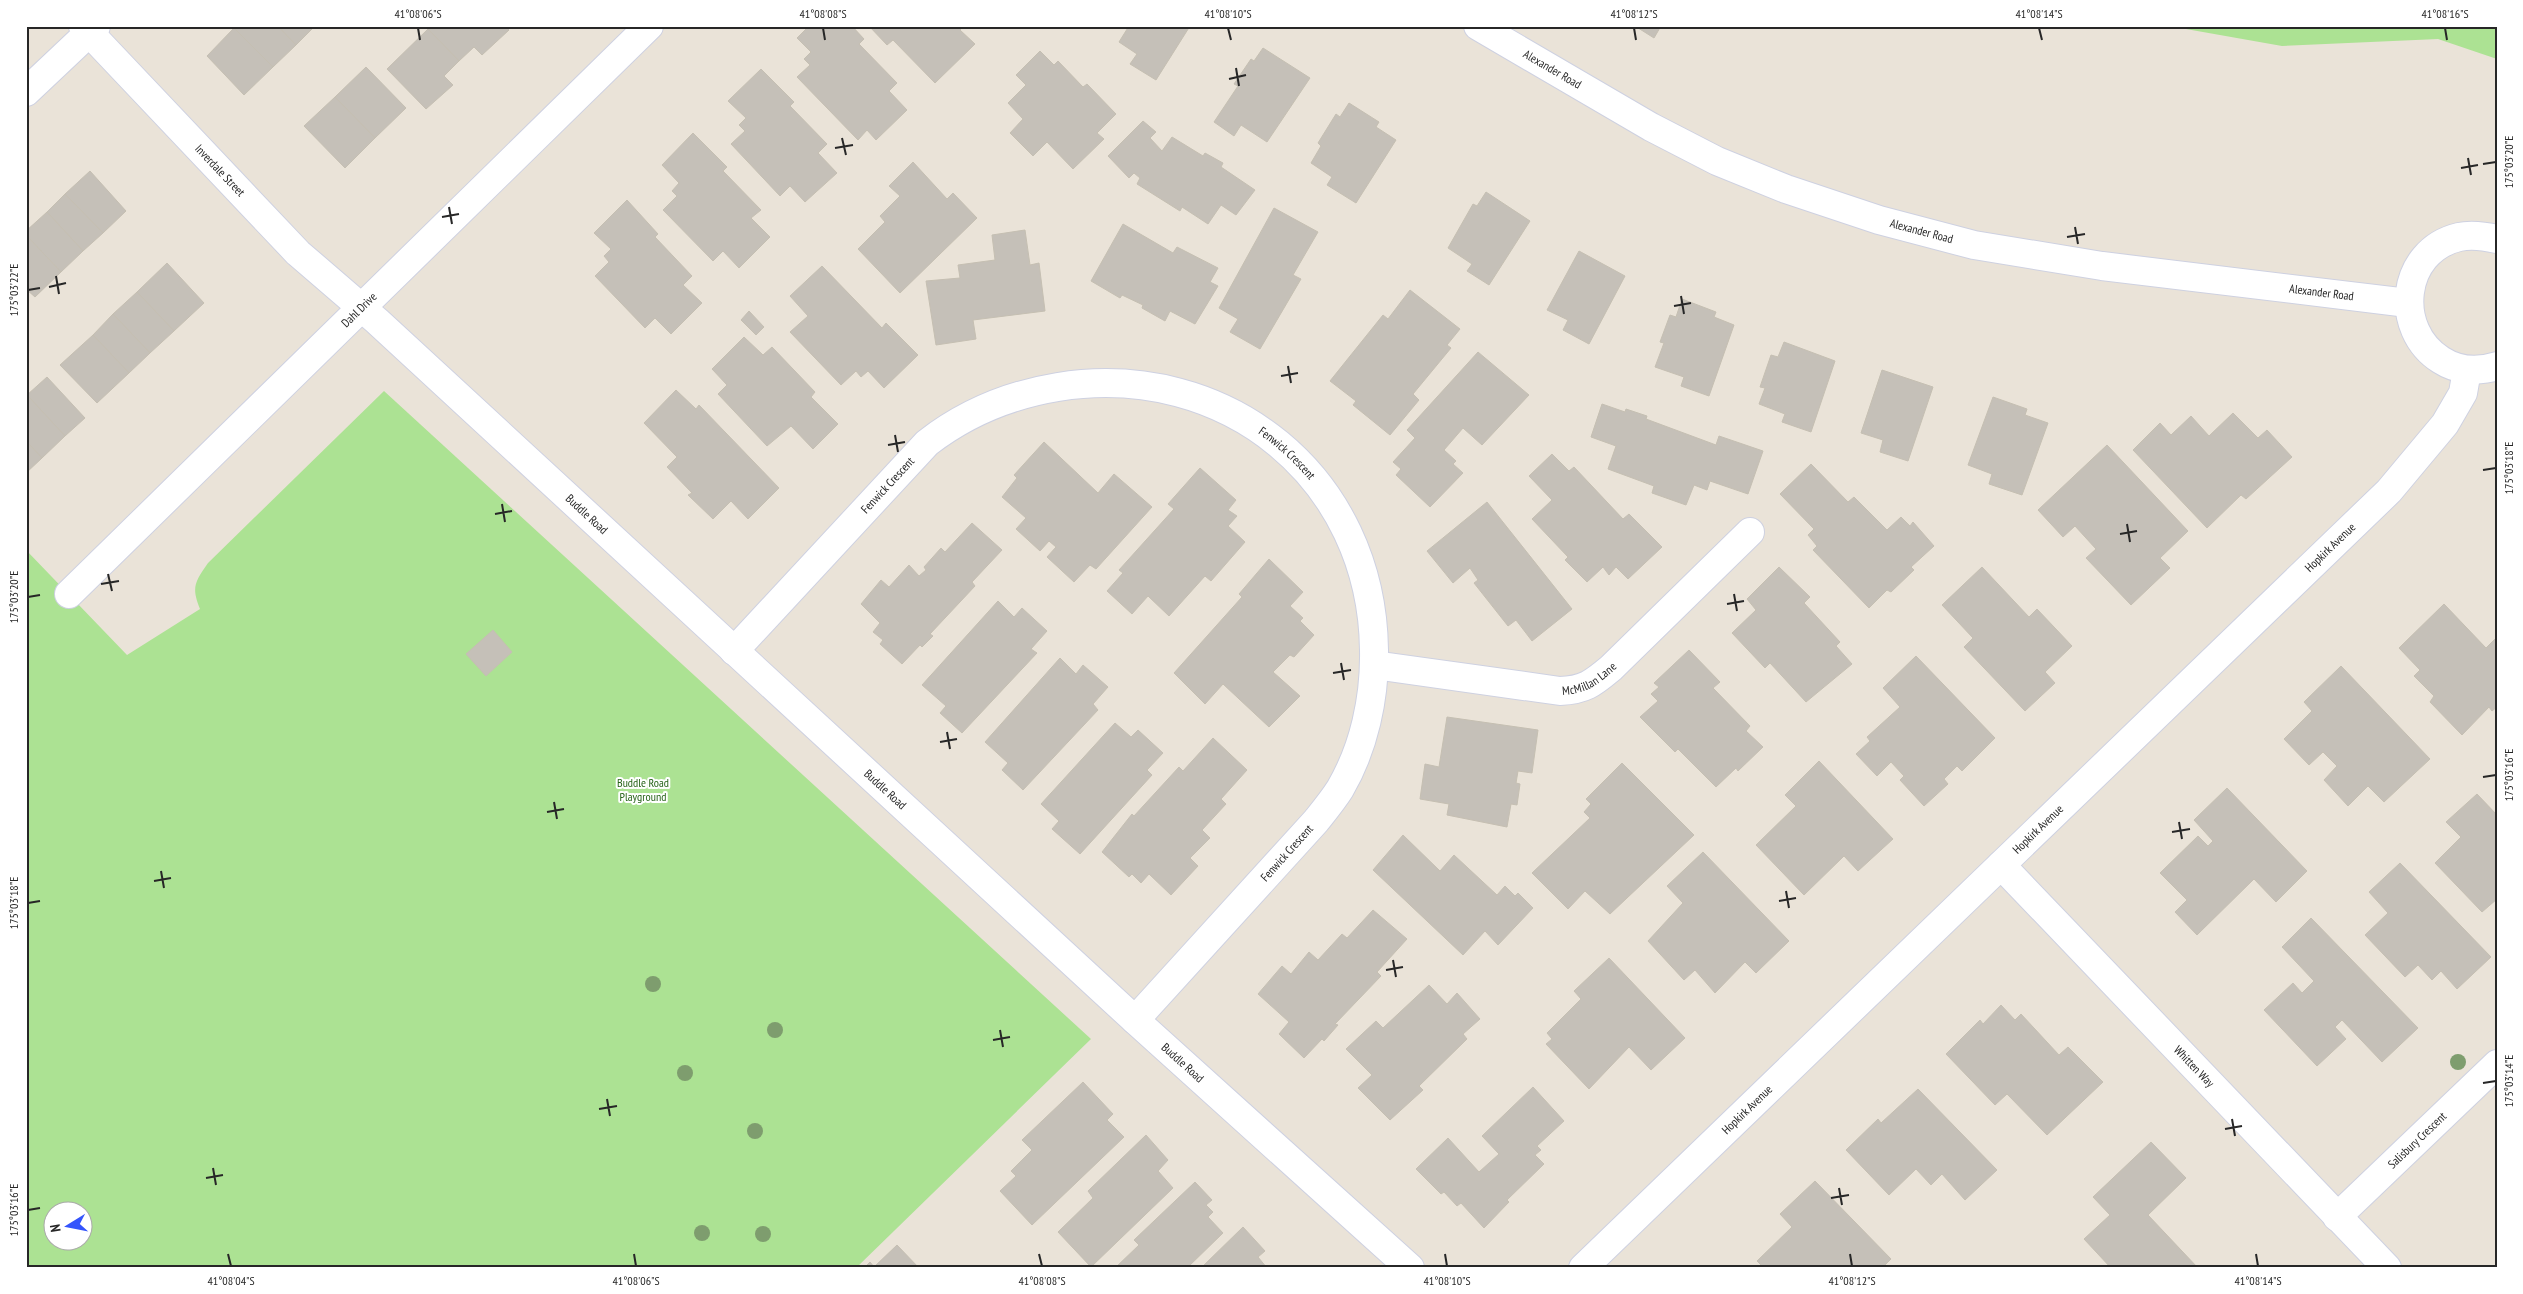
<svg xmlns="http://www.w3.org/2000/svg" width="2523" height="1294" font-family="'PT Sans Narrow',sans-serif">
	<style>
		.green { fill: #ace293; fill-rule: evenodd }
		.building { fill: #c5c0b8; stroke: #c5bfb2 }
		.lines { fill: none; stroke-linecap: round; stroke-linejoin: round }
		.minor-casing { stroke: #ced1e1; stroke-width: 30 }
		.tertiary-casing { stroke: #ced1e1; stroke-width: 30 }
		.minor { stroke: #fff; stroke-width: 28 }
		.tertiary { stroke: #fff; stroke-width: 28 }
		.tree { fill: #7e9d6e }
		.ticks { fill: none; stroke: #272727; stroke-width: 2 }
		.labels { text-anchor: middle; stroke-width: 4; stroke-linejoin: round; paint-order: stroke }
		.street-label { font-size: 12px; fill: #272727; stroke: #fff }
		.park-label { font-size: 12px; fill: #266318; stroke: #fff }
		.neatline { fill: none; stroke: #272727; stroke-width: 2 }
		.ticks-label { font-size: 12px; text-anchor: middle; fill: #272727 }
	</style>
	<rect width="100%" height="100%" fill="#eae3d8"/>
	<g class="green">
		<polygon points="2169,26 2497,26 2497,59 2438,39 2282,46"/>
		<path d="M384 391 1091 1039 856 1268H26V550L127 655 200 609C191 587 195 582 208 563ZM52 1212H82V1242H52Z"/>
	</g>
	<g class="building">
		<polygon points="236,26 278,26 296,45 273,67 234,28"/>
		<polygon points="278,26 315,26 296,45"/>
		<polygon points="431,26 505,26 509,30 482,55 474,47 459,61 428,29"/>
		<polygon points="809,26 852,26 864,39 859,44 897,83 889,91 907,110 876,140 867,130 858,140 797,77 810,65 804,59 811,52 797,38"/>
		<polygon points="869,26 964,26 960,30 975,44 935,83 893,40 887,45"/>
		<polygon points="1129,26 1190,26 1156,80 1130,64 1137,54 1119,42"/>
		<polygon points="1635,26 1661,26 1654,38"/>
		<polygon points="234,28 273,67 244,95 207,56"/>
		<polygon points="428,29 459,61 444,76 453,85 426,109 387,69"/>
		<polygon points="1263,48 1310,78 1267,142 1241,125 1234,136 1214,122 1238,86 1234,84 1251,59 1254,61"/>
		<polygon points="1040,51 1054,65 1058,61 1083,87 1087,84 1116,114 1097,133 1104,139 1073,169 1047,142 1033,156 1010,133 1023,119 1008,103 1026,85 1016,75"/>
		<polygon points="366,67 406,108 375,138 335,97"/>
		<polygon points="761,69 794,102 790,106 827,144 818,153 837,173 805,202 790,186 780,196 731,144 745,131 739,125 746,118 728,101"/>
		<polygon points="335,97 375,138 345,168 304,126"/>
		<polygon points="1349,103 1379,122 1376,127 1396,140 1356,203 1327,185 1332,177 1311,163 1321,146 1318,143 1336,114 1340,117"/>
		<polygon points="1143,121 1156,132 1150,138 1162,151 1172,137 1203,156 1205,153 1223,163 1221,167 1255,190 1236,215 1221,205 1208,224 1182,207 1180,211 1137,184 1140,178 1134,173 1129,178 1108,156"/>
		<polygon points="693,133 727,167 723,171 761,210 751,218 770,237 739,268 723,251 713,261 663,210 677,196 672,191 679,183 662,165"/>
		<polygon points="913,162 947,199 953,193 977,218 900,293 858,249 885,222 880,216 900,196 889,186"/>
		<polygon points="90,171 126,211 103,233 65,194"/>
		<polygon points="1486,192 1530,221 1489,285 1467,271 1472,264 1448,248 1473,204 1477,206"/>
		<polygon points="65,194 103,233 83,251 47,212"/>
		<polygon points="627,200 658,234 655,237 692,276 683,285 702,303 671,334 655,318 645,328 595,276 609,262 604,256 611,249 594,233"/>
		<polygon points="1274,208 1318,232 1293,275 1301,279 1260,349 1230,332 1238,319 1219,308"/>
		<polygon points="47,212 83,251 61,272 26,235 26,231"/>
		<polygon points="1123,224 1173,253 1177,247 1218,268 1210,282 1218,286 1195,324 1170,311 1165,321 1142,308 1143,305 1122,295 1120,298 1091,281"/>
		<polygon points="1025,230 1030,265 1039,263 1045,311 973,320 976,339 936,345 926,281 960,278 958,265 995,260 992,235"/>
		<polygon points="26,235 61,272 35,297 26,289"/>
		<polygon points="1579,251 1625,276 1589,344 1563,330 1568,320 1547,310"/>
		<polygon points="167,263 204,303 174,331 137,292"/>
		<polygon points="822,266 882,328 886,323 918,355 884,388 868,371 861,377 856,371 841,385 790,332 808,316 790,296"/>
		<polygon points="1410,290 1460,329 1447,345 1451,348 1413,394 1419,400 1390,435 1353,405 1356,401 1330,381 1383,315 1388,319"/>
		<polygon points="137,292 174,331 150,353 113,314"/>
		<polygon points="1682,299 1716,312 1714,317 1734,325 1709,396 1681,386 1684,377 1655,367 1664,343 1660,342 1670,315 1676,317"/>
		<polygon points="749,311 764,327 756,335 741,320"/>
		<polygon points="113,314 150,353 129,373 93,335"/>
		<polygon points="93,335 129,373 97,403 60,365"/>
		<polygon points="744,337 763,355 772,347 815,392 811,397 838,424 813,449 791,426 767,446 718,394 727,385 712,369"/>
		<polygon points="1784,342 1835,361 1811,432 1782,422 1785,414 1759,404 1765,388 1760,387 1771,355 1778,357"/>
		<polygon points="1478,352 1529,395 1482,445 1463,428 1444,450 1456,461 1453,464 1463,473 1430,507 1396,475 1401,469 1393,462 1415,438 1407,430"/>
		<polygon points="1882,370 1933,387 1908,461 1880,452 1883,440 1861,433"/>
		<polygon points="47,377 85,418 65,436 27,395"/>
		<polygon points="676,390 696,409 699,405 779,488 748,519 731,501 713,519 688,495 692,493 667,467 677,457 644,423"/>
		<polygon points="27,395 65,436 42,458 26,441"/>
		<polygon points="1993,397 2027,409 2025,415 2048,423 2022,495 1989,484 1992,474 1968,465"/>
		<polygon points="1602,404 1625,412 1626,409 1647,416 1646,419 1716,445 1719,436 1763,451 1748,494 1710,481 1707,490 1694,485 1686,505 1652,493 1654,486 1608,469 1616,446 1591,437"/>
		<polygon points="2233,413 2258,438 2267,430 2292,457 2246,499 2241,495 2207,528 2133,450 2160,423 2171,435 2191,416 2209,436"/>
		<polygon points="26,441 42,458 26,473"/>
		<polygon points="1044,442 1098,493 1114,474 1152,507 1096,569 1090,565 1074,582 1047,557 1056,547 1049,541 1040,551 1016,529 1026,518 1002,497 1017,478 1014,475"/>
		<polygon points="2107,445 2188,531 2160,558 2170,568 2131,605 2086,558 2096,549 2075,526 2063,537 2038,510"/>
		<polygon points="1552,454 1569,471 1574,467 1623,519 1629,514 1662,547 1628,579 1616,567 1609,575 1603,567 1587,582 1565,560 1568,557 1532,519 1552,500 1529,476"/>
		<polygon points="1811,464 1848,502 1854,497 1887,530 1901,517 1910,526 1913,522 1934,546 1911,567 1914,570 1891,592 1887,590 1869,608 1813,550 1817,546 1808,535 1814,529 1780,494"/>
		<polygon points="1200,468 1236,500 1228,510 1237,516 1228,526 1245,542 1211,581 1205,576 1169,616 1148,596 1132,614 1107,591 1123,573 1119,570 1174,509 1168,504"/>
		<polygon points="1487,502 1572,609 1532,641 1516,620 1508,626 1474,583 1478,580 1470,568 1453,583 1427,551"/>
		<polygon points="972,523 1002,550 972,582 975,586 930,634 933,636 922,647 920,645 902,664 880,644 883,640 873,632 880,623 861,604 881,580 889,587 909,565 919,576 926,570 924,567 941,548 945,552"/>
		<polygon points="1269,559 1303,592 1290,606 1303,618 1300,621 1314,635 1294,657 1290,655 1273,672 1300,696 1269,727 1223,684 1205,704 1174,673 1242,597 1239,594"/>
		<polygon points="1779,567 1810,597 1804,603 1840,642 1836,646 1852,664 1806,702 1770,663 1765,668 1732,633 1756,610 1747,599"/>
		<polygon points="1982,567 2029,617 2037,609 2072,646 2045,672 2055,683 2025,711 1964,647 1973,638 1942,605"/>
		<polygon points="998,601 1014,617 1022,608 1047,631 1031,649 1037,653 962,733 940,713 946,706 922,685"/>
		<polygon points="2444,604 2486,648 2497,637 2497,707 2492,711 2489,707 2462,735 2430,702 2434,696 2414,676 2420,670 2399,648"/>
		<polygon points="493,630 512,652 486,676 466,654"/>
		<polygon points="1689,650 1720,682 1713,688 1750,726 1746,731 1763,747 1738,771 1736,768 1716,787 1678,749 1675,752 1640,717 1658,701 1651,694 1659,687 1654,683"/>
		<polygon points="1916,656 1995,738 1962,771 1957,766 1944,779 1948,784 1924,806 1900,780 1904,776 1891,762 1877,776 1856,754 1870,741 1867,737 1900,707 1883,688"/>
		<polygon points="1060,658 1076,674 1083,665 1108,687 1093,704 1098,710 1023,790 1002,770 1008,763 985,742"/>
		<polygon points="2341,666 2430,759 2384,802 2368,786 2348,806 2324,780 2337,766 2323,752 2309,765 2284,739 2312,711 2304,702"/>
		<polygon points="1447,717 1538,730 1532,773 1518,771 1516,783 1520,784 1517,805 1511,804 1507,827 1447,815 1449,804 1420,799 1425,764 1439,767"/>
		<polygon points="1115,723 1131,737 1138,730 1163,753 1147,770 1152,775 1080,854 1052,829 1059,821 1041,804"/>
		<polygon points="1213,738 1247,770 1221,799 1226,804 1202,830 1210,838 1190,858 1198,866 1171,895 1149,874 1141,883 1132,874 1129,877 1102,852 1132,814 1134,816 1179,767 1183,771"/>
		<polygon points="1819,761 1893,839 1858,871 1844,856 1804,895 1756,845 1796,806 1785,795"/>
		<polygon points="1622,763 1694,835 1610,914 1585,891 1568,909 1532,873 1590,818 1584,812 1591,804 1586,799"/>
		<polygon points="2227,788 2307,871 2276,902 2254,879 2197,935 2175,912 2187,900 2160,873 2198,836 2208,846 2213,841 2194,820"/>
		<polygon points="2477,794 2497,815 2497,899 2482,912 2435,863 2461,837 2446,822"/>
		<polygon points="1403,835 1440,871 1454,855 1497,895 1505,886 1515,896 1518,893 1533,908 1498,945 1485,931 1463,955 1373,870"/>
		<polygon points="1703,852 1789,941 1756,973 1745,962 1715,993 1695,970 1684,980 1648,941 1683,903 1667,886"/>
		<polygon points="2400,863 2491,957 2457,989 2441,971 2432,980 2418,965 2405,977 2365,935 2388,913 2369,892"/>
		<polygon points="1373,910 1407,939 1377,972 1381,976 1335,1024 1338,1025 1324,1041 1322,1039 1304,1058 1279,1034 1289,1022 1258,994 1282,966 1291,974 1309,952 1318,960 1342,934 1347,938"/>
		<polygon points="2311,918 2418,1028 2382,1062 2342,1020 2335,1027 2346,1039 2317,1066 2264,1010 2293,983 2302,993 2314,981 2282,947"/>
		<polygon points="1609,958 1685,1038 1651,1070 1629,1047 1589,1089 1546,1044 1552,1039 1547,1033 1581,999 1574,991"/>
		<polygon points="1429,985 1447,1004 1457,993 1480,1019 1463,1034 1467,1039 1419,1086 1423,1090 1390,1120 1358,1088 1372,1075 1346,1049 1376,1021 1383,1028"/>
		<polygon points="2001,1005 2015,1020 2021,1014 2059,1055 2068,1047 2103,1082 2047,1135 2007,1094 1995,1105 1946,1054 1980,1020 1983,1024"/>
		<polygon points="1083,1082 1113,1114 1107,1120 1124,1137 1032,1225 1000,1191 1016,1176 1011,1171 1032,1150 1022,1140"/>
		<polygon points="1533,1087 1564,1121 1537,1146 1541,1150 1535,1155 1544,1164 1507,1200 1509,1202 1484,1228 1461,1203 1457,1206 1444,1192 1441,1194 1416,1169 1448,1138 1479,1172 1499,1154 1482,1136"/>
		<polygon points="1918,1089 1997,1170 1965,1200 1942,1174 1931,1185 1916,1169 1889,1195 1846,1150 1878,1119 1881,1123"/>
		<polygon points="1146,1135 1168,1160 1158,1171 1173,1188 1091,1267 1058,1232 1093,1198 1088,1191"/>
		<polygon points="2151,1142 2186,1178 2148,1215 2198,1268 2111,1268 2084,1239 2110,1215 2093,1197"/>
		<polygon points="1815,1181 1891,1259 1882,1268 1764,1268 1757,1261 1792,1227 1780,1214"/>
		<polygon points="1195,1182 1212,1200 1206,1205 1213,1212 1208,1217 1223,1233 1187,1268 1115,1268 1139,1245 1134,1240"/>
		<polygon points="1243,1227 1265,1251 1258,1257 1267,1268 1201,1268"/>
		<polygon points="897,1245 919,1268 864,1268 870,1262 874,1267"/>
	</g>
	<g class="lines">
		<g class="minor-casing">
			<g id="minor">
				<path id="s1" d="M83 26 298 253 377 321 1135 1020 1410 1268"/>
				<polyline points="26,92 96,26"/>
				<path id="s2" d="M69 594 649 26"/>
				<path id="s3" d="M734 651 927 443C967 412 1009 395 1058 387 1227 360 1372 478 1374 650 1375 698 1364 748 1340 789 1333 800 1324 811 1316 821L1135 1020"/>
				<path id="s4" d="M1374 665 1560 691C1585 690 1593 683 1611 668L1750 532"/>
				<path id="s5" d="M2001 865 2387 1268"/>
				<path id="s6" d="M2337 1217 2497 1064"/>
				<path id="s7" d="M1583 1268 2389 491 2445 424 2463 393 2467 370"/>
			</g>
		</g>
		<g class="tertiary-casing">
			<g id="tertiary">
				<path id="s8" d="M1478 26 1651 127 1717 161 1786 189 1879 220 1974 245 2102 266 2408 303"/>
				<path d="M2497 239C2484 236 2472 234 2459 237 2400 251 2393 330 2441 360 2458 371 2478 372 2497 366"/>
			</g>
		</g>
		<use href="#minor" class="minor"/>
		<use href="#tertiary" class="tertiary"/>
	</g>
	<g class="tree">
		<circle cx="653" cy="984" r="8"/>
		<circle cx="775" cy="1030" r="8"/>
		<circle cx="2458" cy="1062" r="8"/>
		<circle cx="685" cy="1073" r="8"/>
		<circle cx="755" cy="1131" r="8"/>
		<circle cx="702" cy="1233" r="8"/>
		<circle cx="763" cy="1234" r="8"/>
	</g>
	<path class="ticks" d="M418 28 420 40M823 28 825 40M1228 28 1231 40M1634 28 1636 40M2039 28 2042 40M2445 28 2447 40M1236 68 1239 86M1229 79 1246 75M842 138 846 155M835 148 853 145M2468 158 2471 175M2483 164 2496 162M2461 168 2478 165M449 207 452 224M442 217 459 214M2075 227 2078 244M2067 237 2085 234M56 276 59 294M49 287 66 283M28 290 40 288M1681 296 1684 314M1674 306 1691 303M1288 366 1291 383M1281 376 1298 373M895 435 898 452M888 445 905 442M2483 470 2496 468M502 504 505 522M495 514 512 511M2127 524 2130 542M2120 534 2137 531M108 574 112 591M101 584 119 581M1734 594 1737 611M28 597 40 595M1727 604 1744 601M1341 663 1344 680M1333 673 1351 670M947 732 950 749M940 742 957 739M2483 777 2496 775M554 802 557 819M547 812 564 809M2179 822 2182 839M2172 832 2190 829M161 871 164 888M154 881 171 878M1786 891 1789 908M1779 901 1796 898M28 903 40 901M1393 960 1396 977M1386 970 1403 967M1000 1030 1003 1047M993 1040 1010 1037M2483 1083 2496 1081M607 1099 610 1116M599 1109 617 1106M2232 1119 2235 1136M2225 1129 2242 1126M213 1168 216 1185M206 1178 223 1175M1839 1188 1842 1205M1831 1198 1849 1195M28 1210 40 1208M228 1254 231 1266M634 1254 636 1266M1039 1254 1042 1266M1445 1254 1447 1266M1850 1254 1852 1266M2256 1254 2258 1266"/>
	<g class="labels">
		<g class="street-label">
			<text dy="4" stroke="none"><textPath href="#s8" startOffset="86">Alexander Road</textPath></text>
			<text dy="4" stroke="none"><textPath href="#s1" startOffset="199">Inverdale Street</textPath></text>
			<text dy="4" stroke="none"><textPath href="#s8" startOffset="491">Alexander Road</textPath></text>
			<text dy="4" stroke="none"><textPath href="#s8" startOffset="896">Alexander Road</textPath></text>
			<text dy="4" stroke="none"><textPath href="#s2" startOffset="406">Dahl Drive</textPath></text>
			<text dy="4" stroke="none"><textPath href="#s3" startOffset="675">Fenwick Crescent</textPath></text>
			<text dy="4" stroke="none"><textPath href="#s3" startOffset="226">Fenwick Crescent</textPath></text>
			<text dy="4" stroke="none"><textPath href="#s1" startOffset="702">Buddle Road</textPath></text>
			<text dy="4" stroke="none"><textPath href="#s7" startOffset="1038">Hopkirk Avenue</textPath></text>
			<text dy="4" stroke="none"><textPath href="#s4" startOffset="220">McMillan Lane</textPath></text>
			<text dy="4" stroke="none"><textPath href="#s1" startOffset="1108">Buddle Road</textPath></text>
			<text dy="4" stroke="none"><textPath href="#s7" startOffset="632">Hopkirk Avenue</textPath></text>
			<text transform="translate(1287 853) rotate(-48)" y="4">Fenwick Crescent</text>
			<text dy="4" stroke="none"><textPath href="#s1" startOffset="1512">Buddle Road</textPath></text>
			<text dy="4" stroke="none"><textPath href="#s5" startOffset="279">Whitten Way</textPath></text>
			<text dy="4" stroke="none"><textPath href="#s7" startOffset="228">Hopkirk Avenue</textPath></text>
			<text dy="4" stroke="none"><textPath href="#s6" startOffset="111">Salisbury Crescent</textPath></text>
		</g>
		<g class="park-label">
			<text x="643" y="787">Buddle Road<tspan x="643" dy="14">Playground</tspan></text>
		</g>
	</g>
	<rect width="2523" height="1294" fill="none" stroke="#ffffff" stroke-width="55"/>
	<g transform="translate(68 1226) rotate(260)"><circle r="24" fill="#ffffff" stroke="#a9a9a9"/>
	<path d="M0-4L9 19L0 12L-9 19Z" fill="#3454fc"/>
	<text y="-8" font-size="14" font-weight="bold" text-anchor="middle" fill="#272727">N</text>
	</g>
	<rect x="28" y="28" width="2468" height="1238" class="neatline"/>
	<g class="ticks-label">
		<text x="418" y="18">41°08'06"S</text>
		<text x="823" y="18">41°08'08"S</text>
		<text x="1228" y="18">41°08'10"S</text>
		<text x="1634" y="18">41°08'12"S</text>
		<text x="2039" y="18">41°08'14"S</text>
		<text x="2445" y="18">41°08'16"S</text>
		<text transform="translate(2509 162) rotate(-90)" y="4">175°03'20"E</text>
		<text transform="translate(14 290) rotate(-90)" y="4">175°03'22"E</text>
		<text transform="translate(2509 468) rotate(-90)" y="4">175°03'18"E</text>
		<text transform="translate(14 597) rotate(-90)" y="4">175°03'20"E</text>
		<text transform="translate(2509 775) rotate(-90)" y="4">175°03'16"E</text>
		<text transform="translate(14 903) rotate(-90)" y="4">175°03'18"E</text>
		<text transform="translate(2509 1081) rotate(-90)" y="4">175°03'14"E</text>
		<text transform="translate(14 1210) rotate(-90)" y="4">175°03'16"E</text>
		<text x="231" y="1285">41°08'04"S</text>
		<text x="636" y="1285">41°08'06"S</text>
		<text x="1042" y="1285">41°08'08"S</text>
		<text x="1447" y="1285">41°08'10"S</text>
		<text x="1852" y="1285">41°08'12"S</text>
		<text x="2258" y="1285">41°08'14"S</text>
	</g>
</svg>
